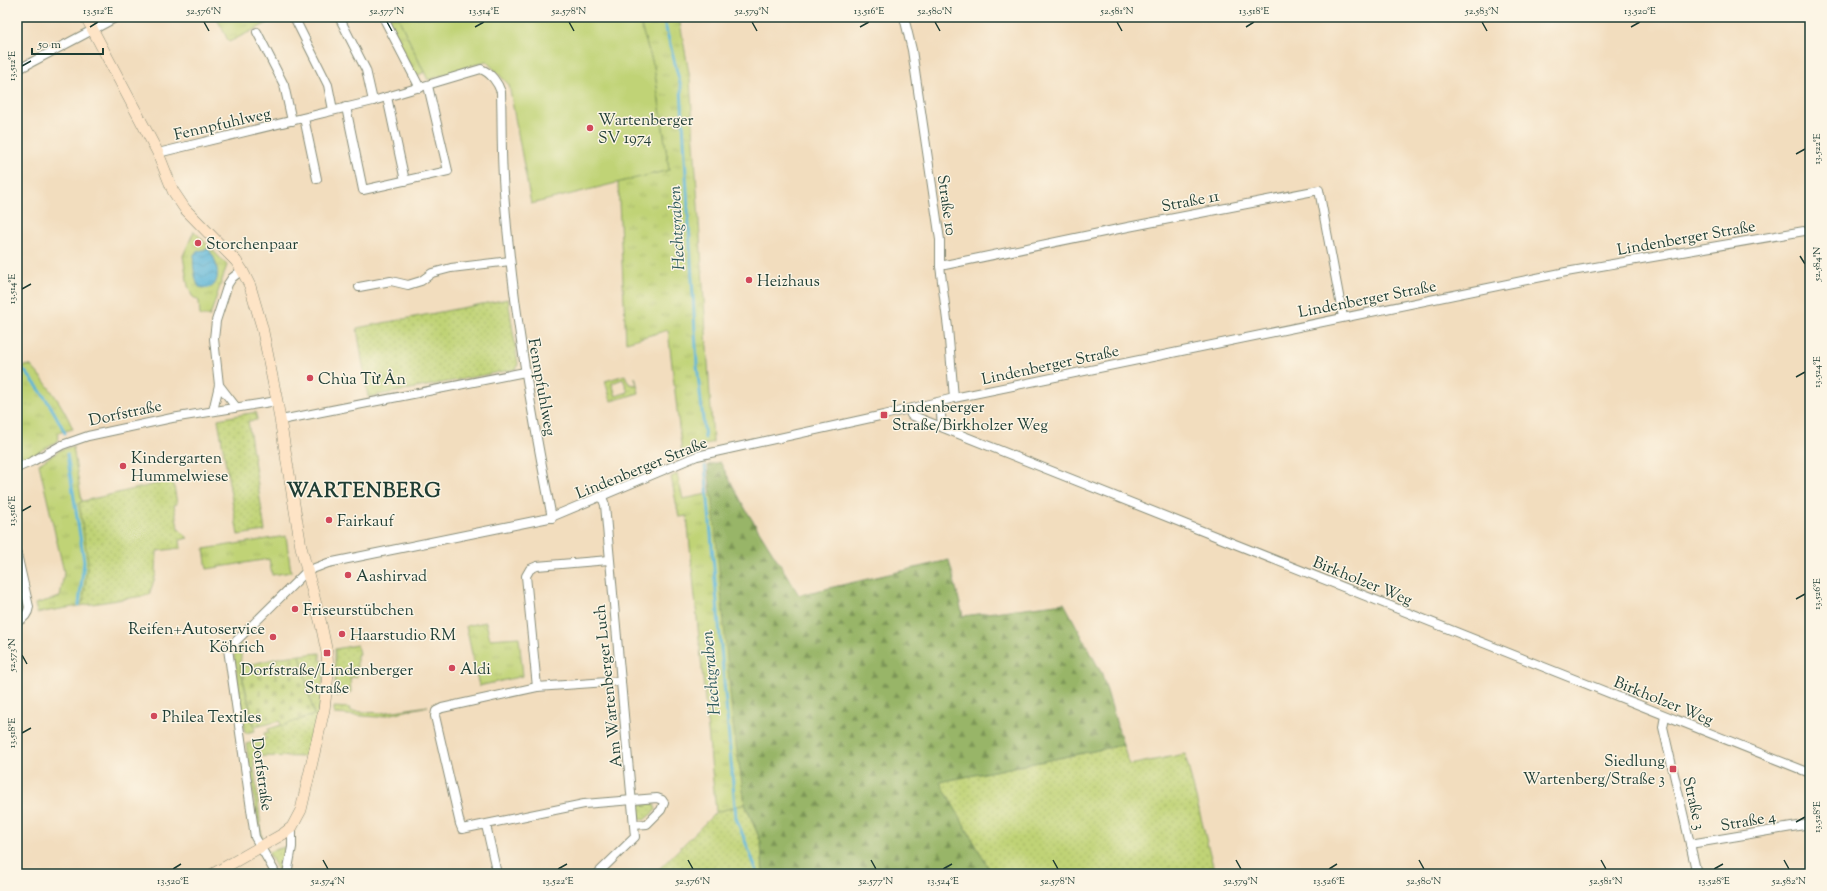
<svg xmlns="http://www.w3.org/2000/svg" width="1827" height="891" font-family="'Sorts Mill Goudy',serif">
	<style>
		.grass { fill: url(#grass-dots); stroke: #708855; fill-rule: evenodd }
		.forest { fill: url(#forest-firs); stroke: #5c794e }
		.cemetery { fill: url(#cemetery-stones); stroke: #708855 }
		.park { fill: url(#park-tufts); stroke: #708855 }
		.pitch { fill: #c0d376; stroke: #708855 }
		.water { fill: url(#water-waves); stroke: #3d7a86 }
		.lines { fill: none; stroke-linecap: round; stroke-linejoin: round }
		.stream { stroke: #5bb6d9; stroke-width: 3 }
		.street-casing { stroke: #888d79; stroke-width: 10 }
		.secondary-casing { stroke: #888d79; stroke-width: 12 }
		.street { stroke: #fff; stroke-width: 8 }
		.secondary { stroke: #fee4c6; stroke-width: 11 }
		.ticks { fill: none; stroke: #1f3d34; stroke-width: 1.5 }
		.poi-dot { fill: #d1495b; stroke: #fcf5e5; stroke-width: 1.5 }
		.labels { text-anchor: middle; stroke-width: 3; stroke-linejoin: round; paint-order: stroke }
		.poi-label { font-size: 16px; fill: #1f3d34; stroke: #fcf5e5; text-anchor: start }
		.street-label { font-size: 16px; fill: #1f3d34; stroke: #fcf5e5 }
		.water-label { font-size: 17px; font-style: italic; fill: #2e5b5d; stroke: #fcf5e5 }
		.district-label { font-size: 20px; font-weight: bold; letter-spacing: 1px; fill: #1f3d34; stroke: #fcf5e5 }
		.neatline { fill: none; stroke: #1f3d34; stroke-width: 1.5 }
		.ticks-label { font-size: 10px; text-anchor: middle; fill: #1f3d34 }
	</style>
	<defs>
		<pattern id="grass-dots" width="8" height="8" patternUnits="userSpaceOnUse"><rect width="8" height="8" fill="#c0d376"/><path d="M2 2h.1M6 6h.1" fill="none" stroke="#a5b667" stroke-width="1.8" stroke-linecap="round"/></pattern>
		<pattern id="forest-firs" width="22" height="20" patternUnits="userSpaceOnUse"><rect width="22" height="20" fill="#98b567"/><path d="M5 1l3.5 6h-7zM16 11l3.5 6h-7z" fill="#7b9456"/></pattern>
		<pattern id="cemetery-stones" width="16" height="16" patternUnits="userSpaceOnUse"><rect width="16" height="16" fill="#c0d376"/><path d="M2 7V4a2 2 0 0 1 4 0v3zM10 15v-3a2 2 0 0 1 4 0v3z" fill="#a5b667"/></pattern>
		<pattern id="park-tufts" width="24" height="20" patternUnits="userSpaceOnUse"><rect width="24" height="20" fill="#c0d376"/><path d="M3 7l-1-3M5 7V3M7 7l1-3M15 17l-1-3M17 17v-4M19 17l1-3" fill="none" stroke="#a5b667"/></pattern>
		<pattern id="water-waves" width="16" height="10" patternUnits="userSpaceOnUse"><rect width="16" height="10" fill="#5bb6d9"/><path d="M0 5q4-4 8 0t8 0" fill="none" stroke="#4b95b1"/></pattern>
	</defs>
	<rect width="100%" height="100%" fill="#fcf5e5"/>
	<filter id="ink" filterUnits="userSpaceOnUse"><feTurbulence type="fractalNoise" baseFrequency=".025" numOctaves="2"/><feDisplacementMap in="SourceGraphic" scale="8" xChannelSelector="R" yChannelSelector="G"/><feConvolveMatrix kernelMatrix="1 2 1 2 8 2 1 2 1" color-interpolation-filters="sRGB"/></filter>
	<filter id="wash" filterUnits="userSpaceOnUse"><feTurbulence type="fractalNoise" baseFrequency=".012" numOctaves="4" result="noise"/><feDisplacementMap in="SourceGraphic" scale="16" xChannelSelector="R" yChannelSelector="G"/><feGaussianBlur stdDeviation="0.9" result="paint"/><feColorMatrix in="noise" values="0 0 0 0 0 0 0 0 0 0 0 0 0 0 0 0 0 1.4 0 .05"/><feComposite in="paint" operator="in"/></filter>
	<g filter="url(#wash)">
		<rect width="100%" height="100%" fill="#f2ddbe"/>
		<g class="grass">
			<polygon points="508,299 518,364 516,369 368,397 357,328"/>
			<path d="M625 375 629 384 637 385 635 377 639 393 611 401 605 381ZM623 379 628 392 616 396 612 383Z"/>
			<polygon points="256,412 257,420 248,421 265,531 238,535 218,419"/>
			<polygon points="173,480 177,504 174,505 178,528 188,538 180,540 181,548 157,551 156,574 149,595 79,606 83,601 79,502"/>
			<polygon points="240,644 242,647 240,667 255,731 245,733 234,655 236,647"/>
			<polygon points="357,645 359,654 357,655 357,677 350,678 351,692 337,696 335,695 335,649"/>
			<polygon points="320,653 320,660 324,662 322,695 310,757 253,756 262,838 260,839 246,744 266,739 264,733 269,732 268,729 314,715 300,655"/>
			<polygon points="428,706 378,717 334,714 334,707 350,708 349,711 381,713"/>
			<polygon points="1123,745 1129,765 1185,754 1215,874 989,874 988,867 974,842 939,782"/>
			<polygon points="651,803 654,804 656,810 644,820 640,819 637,805"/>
			<polygon points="745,804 761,842 763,874 654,874 716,812"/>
			<polygon points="288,846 282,874 280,874 268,852"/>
		</g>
		<polygon class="forest" points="720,462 746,510 799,595 949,560 963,616 1064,603 1102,674 1123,745 940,782 988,867 989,874 763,874 761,842 745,804 733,725 708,465"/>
		<polygon class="cemetery" points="300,655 314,715 281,726 280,721 255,727 240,667 282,657"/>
		<g class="park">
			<polygon points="216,17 280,17 229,42"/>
			<polygon points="385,17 398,17 424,72 416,77"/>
			<polygon points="638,17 679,17 690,79 713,442 682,454 668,330 626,342 618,182 669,170 654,67"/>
			<polygon points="194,231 227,265 210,316 200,316 199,301 192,296 188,286 183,256"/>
			<path d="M30 365C47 383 63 405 73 429L57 433 59 440 25 460C13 453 17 383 17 367Z"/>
			<polygon points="73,447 82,502 79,503 88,561 83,601 79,606 37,613 35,604 60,597 64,572 39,464 62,449"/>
			<polygon points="677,474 683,499 712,493 733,725 745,804 716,812 687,516 679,517 671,477"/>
			<polygon points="286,536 291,572 272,575 269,559 207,569 204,549"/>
			<polygon points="486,622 490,639 519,637 523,676 479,686 466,626"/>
		</g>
		<polygon class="pitch" points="398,17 638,17 654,67 669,170 531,204 509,85 486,61 428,80"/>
		<path class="water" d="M208 249C220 261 224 295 199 287 195 282 191 258 195 253 199 250 203 250 208 249Z"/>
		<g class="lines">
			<g class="stream">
				<polyline points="663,17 681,87 697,365 705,438"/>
				<path d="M17 363C38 384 52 406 65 433"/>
				<polyline points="67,454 84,561 79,605"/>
				<polyline points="705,466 736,818 757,871 756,874"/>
			</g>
		</g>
	</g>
	<g filter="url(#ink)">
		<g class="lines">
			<g class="street-casing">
				<g id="street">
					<polyline points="294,17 328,85 333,110"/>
					<polyline points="339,17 366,70 373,101"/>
					<polyline points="383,17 420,88"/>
					<polyline points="904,17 912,50 940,240 940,266 948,328 954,398"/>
					<polyline points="257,32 284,85 292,121"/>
					<polyline points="17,70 117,17"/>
					<polyline points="387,97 405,181"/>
					<polyline points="346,107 363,190 448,171 428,86"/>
					<polyline points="304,118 317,179"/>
					<path d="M158 153 373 101 481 69C491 73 498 83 501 92 502 125 501 159 504 192 512 302 531 410 552 518"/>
					<polyline points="940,266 1128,227 1319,190 1343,317"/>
					<polyline points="359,287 391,281 408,285 421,281 432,273 451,268 510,261"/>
					<polyline points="219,385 236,407"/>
					<polyline points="940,402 942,427"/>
					<polyline points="909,409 911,415 1810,773"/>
					<polyline points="213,411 219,385 214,339 216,321 228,284 232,278 242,270"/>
					<polyline points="281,420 525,372"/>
					<polyline points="17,468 33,461 62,445 88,436 172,418 277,401"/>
					<path d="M17 554 29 607C28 615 24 619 17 622"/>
					<polyline points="621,681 537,687 442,708 436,711 435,716 460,824 462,829 584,804 657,798 662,800 664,803 661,810 647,824 634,825"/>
					<polyline points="537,687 526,576 530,569 537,566 609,560"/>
					<polyline points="1665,716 1663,727 1697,874"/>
					<polyline points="486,825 497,874"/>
					<polyline points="1690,844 1810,824"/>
					<polyline points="276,874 255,837 228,649 307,571 328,563 549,518 697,456 884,415 954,398 1566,272 1810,230"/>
					<polyline points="287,874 292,847 292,827"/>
					<polyline points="597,874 635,837 605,505 602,497"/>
				</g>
			</g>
			<g class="secondary-casing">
				<polyline id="secondary" points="86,17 158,153 173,191 185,209 236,261 242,270 250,286 262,327 277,401 301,547 321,624 327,653 328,674 324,710 301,810 292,827 283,834 213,874"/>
			</g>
			<use href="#street" class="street"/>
			<use href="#secondary" class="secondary"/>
		</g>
	</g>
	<path class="ticks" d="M204 22 209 31M387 22 392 31M569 22 574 31M752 22 757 31M935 22 940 31M1117 22 1122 31M1482 22 1487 31M90 27 98 22M475 27 484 22M860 27 869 22M1246 27 1254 22M1631 27 1640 22M22 66 31 61M1796 154 1805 149M1800 256 1805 264M22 289 31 284M1796 377 1805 372M22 511 31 506M1796 599 1805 594M22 655 27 664M22 733 31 728M1796 822 1805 817M323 860 328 869M688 860 693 869M871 860 876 869M1053 860 1058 869M1236 860 1241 869M1419 860 1424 869M1601 860 1606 869M1784 860 1789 869M173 869 181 864M558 869 567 864M943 869 952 864M1329 869 1337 864M1714 869 1723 864"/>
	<g class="poi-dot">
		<circle cx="590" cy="128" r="4"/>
		<circle cx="198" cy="243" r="4"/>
		<circle cx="749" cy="280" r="4"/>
		<circle cx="310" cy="378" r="4"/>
		<rect x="880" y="411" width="8" height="8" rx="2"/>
		<circle cx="123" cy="466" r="4"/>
		<circle cx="329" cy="520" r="4"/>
		<circle cx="348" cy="575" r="4"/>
		<circle cx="295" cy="609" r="4"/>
		<circle cx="342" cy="634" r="4"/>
		<circle cx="273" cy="637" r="4"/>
		<rect x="323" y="649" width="8" height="8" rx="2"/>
		<circle cx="452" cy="668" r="4"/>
		<circle cx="154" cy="716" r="4"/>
		<rect x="1669" y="765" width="8" height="8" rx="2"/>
	</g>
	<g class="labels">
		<g class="poi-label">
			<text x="598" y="125">Wartenberger<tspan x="598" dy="18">SV 1974</tspan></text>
			<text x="206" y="249">Storchenpaar</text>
			<text x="757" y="286">Heizhaus</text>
			<text x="318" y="384">Chùa Từ Ân</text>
			<text x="892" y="412">Lindenberger<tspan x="892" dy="18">Straße/Birkholzer Weg</tspan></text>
			<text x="131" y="463">Kindergarten<tspan x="131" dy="18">Hummelwiese</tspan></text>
			<text x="337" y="526">Fairkauf</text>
			<text x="356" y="581">Aashirvad</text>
			<text x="303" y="615">Friseurstübchen</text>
			<text x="265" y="634" text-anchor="end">Reifen+Autoservice<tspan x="265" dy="18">Köhrich</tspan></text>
			<text x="350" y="640">Haarstudio RM</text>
			<text x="460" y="674">Aldi</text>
			<text x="327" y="675" text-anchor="middle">Dorfstraße/Lindenberger<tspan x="327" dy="18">Straße</tspan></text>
			<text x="162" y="722">Philea Textiles</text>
			<text x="1665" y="766" text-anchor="end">Siedlung<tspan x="1665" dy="18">Wartenberg/Straße 3</tspan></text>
		</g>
		<g class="street-label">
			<text transform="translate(222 123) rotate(-13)" y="6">Fennpfuhlweg</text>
			<text transform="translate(1190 200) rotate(-11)" y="6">Straße 11</text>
			<text transform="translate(948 205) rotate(82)" y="6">Straße 10</text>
			<text transform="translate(1686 237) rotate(-10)" y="6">Lindenberger Straße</text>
			<text transform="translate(1367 298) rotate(-11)" y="6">Lindenberger Straße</text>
			<text transform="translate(1050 364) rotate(-12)" y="6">Lindenberger Straße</text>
			<text transform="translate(543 387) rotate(80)" y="6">Fennpfuhlweg</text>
			<text transform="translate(125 412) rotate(-12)" y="6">Dorfstraße</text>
			<text transform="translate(641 467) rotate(-22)" y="6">Lindenberger Straße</text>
			<text transform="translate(1363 580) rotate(22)" y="6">Birkholzer Weg</text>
			<text transform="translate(607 686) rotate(-96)" y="6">Am Wartenberger Luch</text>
			<text transform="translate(1664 700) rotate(22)" y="6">Birkholzer Weg</text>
			<text transform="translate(263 774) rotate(82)" y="6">Dorfstraße</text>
			<text transform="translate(1695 803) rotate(77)" y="6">Straße 3</text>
			<text transform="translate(1748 820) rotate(-10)" y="6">Straße 4</text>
		</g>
		<g class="water-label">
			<text transform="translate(676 228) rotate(-93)" y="6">Hechtgraben</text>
			<text transform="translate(710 673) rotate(-95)" y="6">Hechtgraben</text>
		</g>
		<g class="district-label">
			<text x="364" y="497">WARTENBERG</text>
		</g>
	</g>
	<rect width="1827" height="891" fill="none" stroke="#fcf5e5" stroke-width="44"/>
	<path d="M32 48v6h71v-6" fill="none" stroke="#1f3d34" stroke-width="2"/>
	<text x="38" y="48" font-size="12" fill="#1f3d34" stroke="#fcf5e5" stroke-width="3" paint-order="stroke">50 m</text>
	<rect x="22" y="22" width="1783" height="847" class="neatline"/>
	<g class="ticks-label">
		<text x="98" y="14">13.512°E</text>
		<text x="204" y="14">52.576°N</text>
		<text x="387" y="14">52.577°N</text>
		<text x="484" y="14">13.514°E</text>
		<text x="569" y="14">52.578°N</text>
		<text x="752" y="14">52.579°N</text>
		<text x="869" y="14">13.516°E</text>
		<text x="935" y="14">52.580°N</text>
		<text x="1117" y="14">52.581°N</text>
		<text x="1254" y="14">13.518°E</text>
		<text x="1482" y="14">52.583°N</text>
		<text x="1640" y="14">13.520°E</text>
		<text transform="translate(11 66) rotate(-90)" y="4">13.512°E</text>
		<text transform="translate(1816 149) rotate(-90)" y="4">13.522°E</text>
		<text transform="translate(1816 264) rotate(-90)" y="4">52.584°N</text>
		<text transform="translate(11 289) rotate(-90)" y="4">13.514°E</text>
		<text transform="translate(1816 372) rotate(-90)" y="4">13.524°E</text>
		<text transform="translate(11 511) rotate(-90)" y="4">13.516°E</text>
		<text transform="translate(1816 594) rotate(-90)" y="4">13.526°E</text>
		<text transform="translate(11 655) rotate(-90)" y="4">52.573°N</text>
		<text transform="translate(11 733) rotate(-90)" y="4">13.518°E</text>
		<text transform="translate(1816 817) rotate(-90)" y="4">13.528°E</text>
		<text x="173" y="884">13.520°E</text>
		<text x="328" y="884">52.574°N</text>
		<text x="558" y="884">13.522°E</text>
		<text x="693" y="884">52.576°N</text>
		<text x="876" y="884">52.577°N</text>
		<text x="943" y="884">13.524°E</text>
		<text x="1058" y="884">52.578°N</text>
		<text x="1241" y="884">52.579°N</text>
		<text x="1329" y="884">13.526°E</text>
		<text x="1424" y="884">52.580°N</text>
		<text x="1606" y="884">52.581°N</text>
		<text x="1714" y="884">13.528°E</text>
		<text x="1789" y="884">52.582°N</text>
	</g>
</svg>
